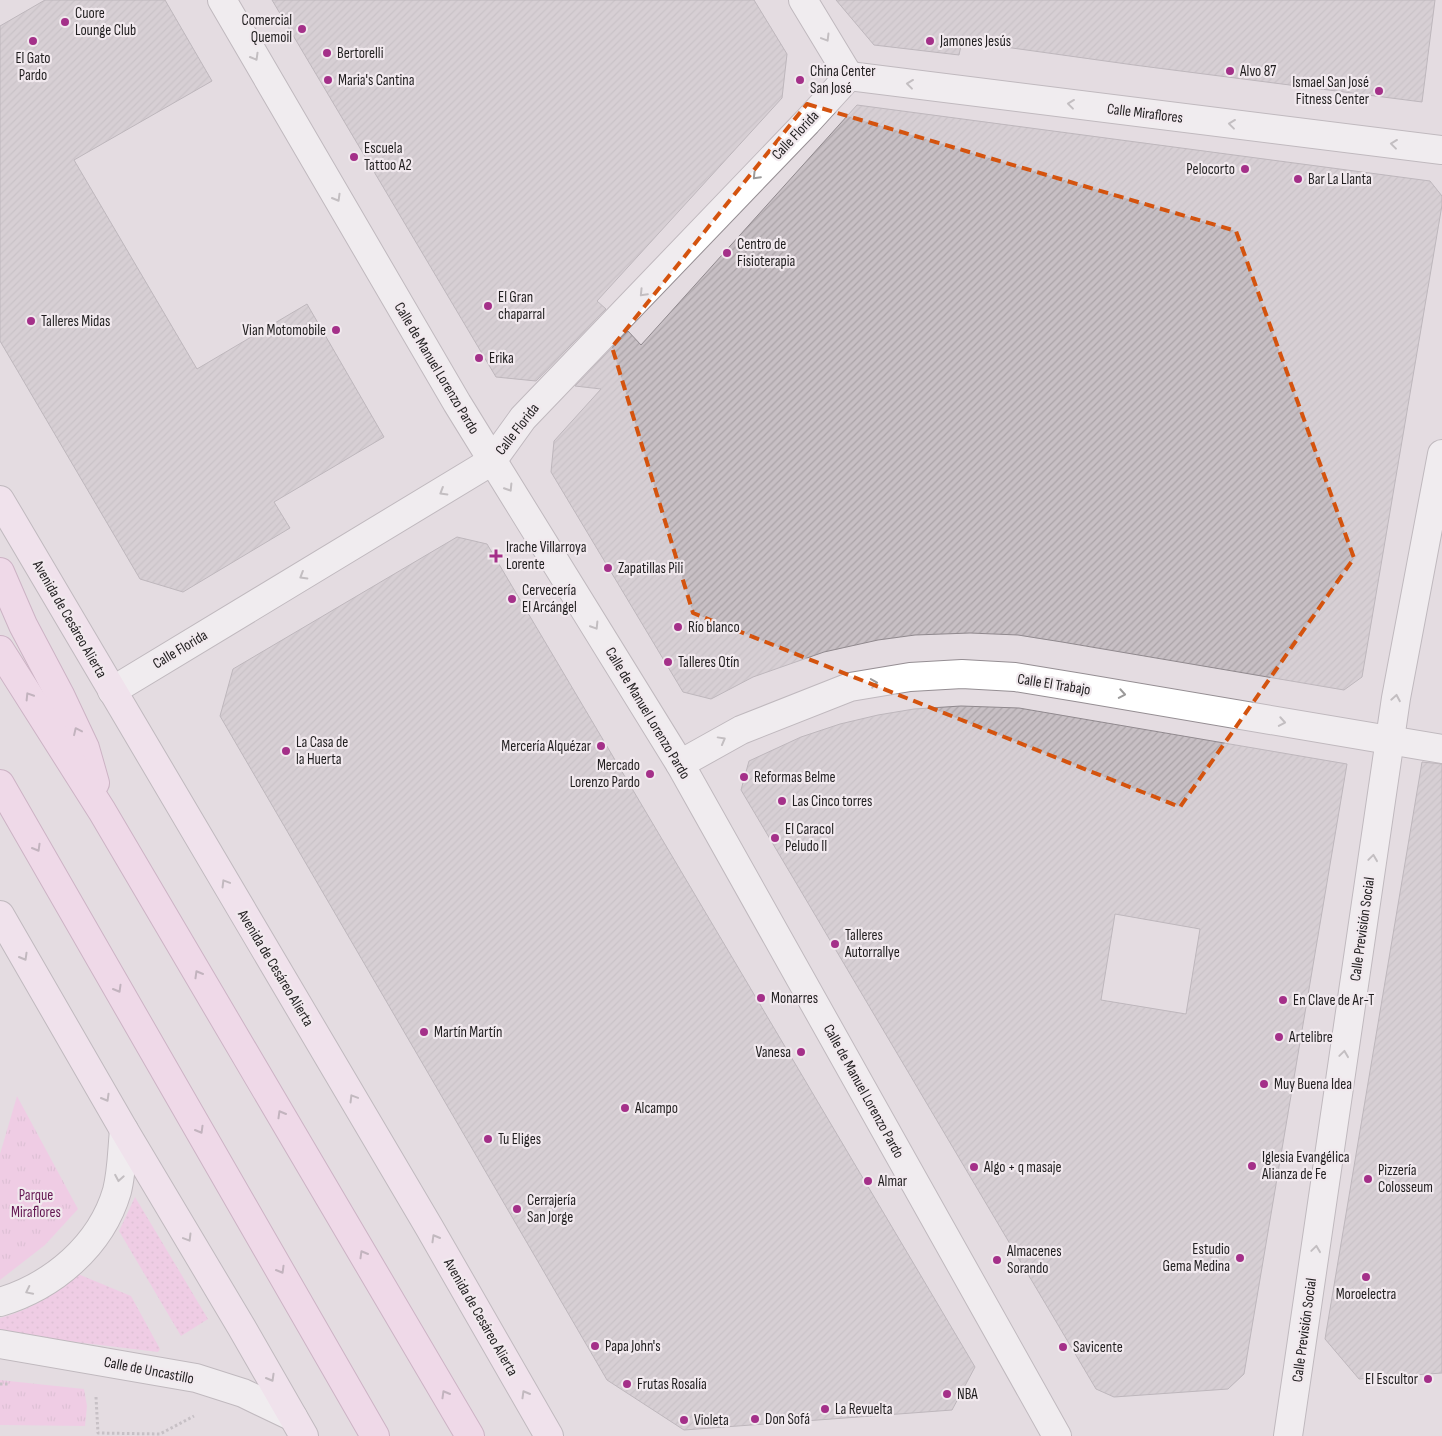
<svg xmlns="http://www.w3.org/2000/svg" width="1442" height="1436" font-family="'Sofia Sans Condensed',sans-serif">
	<style>
		.grass { fill: url(#grass-dots) }
		.park { fill: url(#park-tufts) }
		.building { fill: url(#building-hatch); stroke: #90898e; fill-rule: evenodd }
		.lines { fill: none; stroke-linecap: round; stroke-linejoin: round }
		.street-casing { stroke: #958e93; stroke-width: 30 }
		.secondary-casing { stroke: #958e93; stroke-width: 30 }
		.primary-casing { stroke: #af81a0; stroke-width: 30 }
		.path { stroke: #a49ea2; stroke-width: 3; stroke-dasharray: 2.5 2.5; stroke-linecap: butt }
		.street { stroke: #fff; stroke-width: 28 }
		.secondary { stroke: #fee9f8; stroke-width: 28 }
		.primary { stroke: #fdd4f0; stroke-width: 28 }
		.oneway { stroke: #9b9a9a }
		.oneway2 { stroke: #9a8292 }
		.oneway3 { stroke: #9a8e96 }
		.marked { fill: none; stroke: #d4530e; stroke-width: 4; stroke-dasharray: 10 6; stroke-linejoin: round }
		.poi-dot { fill: #a43089; stroke: #f1e9ee; stroke-width: 2 }
		.labels { text-anchor: middle; stroke-width: 4.5; stroke-linejoin: round; paint-order: stroke }
		.poi-label { font-size: 15px; fill: #201e1f; stroke: #f1e9ee; text-anchor: start }
		.street-label { font-size: 15px; fill: #201e1f; stroke: #f1e9ee }
		.park-label { font-size: 15px; fill: #631752; stroke: #f1e9ee }
	</style>
	<defs>
		<pattern id="grass-dots" width="8" height="8" patternUnits="userSpaceOnUse" patternTransform="scale(1.25)"><rect width="8" height="8" fill="#fcb9e7"/><path d="M2 2h.1M6 6h.1" fill="none" stroke="#d89fc6" stroke-width="1.8" stroke-linecap="round"/></pattern>
		<pattern id="park-tufts" width="24" height="20" patternUnits="userSpaceOnUse" patternTransform="scale(1.25)"><rect width="24" height="20" fill="#fcb9e7"/><path d="M3 7l-1-3M5 7V3M7 7l1-3M15 17l-1-3M17 17v-4M19 17l1-3" fill="none" stroke="#d89fc6"/></pattern>
		<pattern id="building-hatch" width="6" height="6" patternUnits="userSpaceOnUse" patternTransform="scale(1.25)"><rect width="6" height="6" fill="#c7bfc4"/><path d="M-1 1l2-2M0 6l6-6M5 7l2-2" fill="none" stroke="#aba4a8"/></pattern>
	</defs>
	<rect width="100%" height="100%" fill="#e4dce1"/>
	<g class="grass">
		<polygon points="135,1197 208,1319 181,1336 119,1231"/>
		<path d="M78 1274 131 1296 160 1349 158 1352 0 1333V1318C30 1310 55 1295 78 1274Z"/>
	</g>
	<g class="park">
		<polygon points="17,1096 78,1209 45,1245 0,1280 0,1154"/>
		<polygon points="0,1380 84,1389 87,1406 85,1426 0,1425"/>
	</g>
	<g class="building">
		<polygon points="45,0 165,0 212,81 74,160 197,369 307,304 384,437 274,502 290,528 183,592 140,579 0,341 0,26"/>
		<polygon points="272,0 754,0 787,54 782,98 597,301 606,309 536,381 496,377"/>
		<polygon points="836,0 1435,0 1422,102 1134,65 962,41 959,55 874,45"/>
		<polygon points="857,105 1430,181 1442,196 1442,205 1362,677 1344,690 1062,642 1018,635 970,633 915,635 878,640 824,652 753,677 711,699 683,692 551,472 554,441 601,389 575,386 628,331 641,345"/>
		<polygon points="457,537 487,544 975,1367 952,1410 684,1430 607,1380 220,716 233,669"/>
		<path d="M961 706 1019 708 1347 764 1244 1374 1228 1389 1114 1397 1096 1389 741 790 749 761 801 737 840 724 878 715 914 709ZM1115 914 1200 929 1186 1014 1101 1000Z"/>
		<polygon points="1422,762 1442,764 1442,1373 1359,1379 1325,1339"/>
	</g>
	<g class="lines">
		<g class="street-casing">
			<g id="street">
				<polyline points="222,0 457,403 680,764 1057,1436"/>
				<polyline points="803,0 849,76"/>
				<polyline points="849,76 1442,150"/>
				<polyline points="112,691 492,461 523,418 807,122 849,76"/>
				<polyline points="680,764 741,730 850,687 910,677 962,674 1015,677 1082,688 1442,749"/>
				<path d="M0 1302C53 1286 101 1246 117 1191 122 1171 122 1150 124 1130"/>
				<polyline points="0,1344 196,1378 243,1393 293,1417"/>
				<polyline points="1288,1436 1396,698 1442,454"/>
			</g>
		</g>
		<g class="secondary-casing">
			<g id="secondary">
				<polyline points="0,500 429,1227 549,1436"/>
				<polyline points="0,915 124,1130 242,1328 304,1436"/>
			</g>
		</g>
		<g class="primary-casing">
			<g id="primary">
				<polyline points="0,572 23,625 60,695 85,748 95,783"/>
				<polyline points="0,650 102,811 470,1436"/>
				<polyline points="0,784 375,1436"/>
			</g>
		</g>
		<g class="path">
			<polyline points="0,1384 9,1384"/>
			<polyline points="96,1397 98,1433 160,1434 194,1416"/>
		</g>
		<use href="#street" class="street"/>
		<use href="#secondary" class="secondary"/>
		<use href="#primary" class="primary"/>
	</g>
	<defs><path id="oneway-chevron" d="M-2-3.5L2.5 0L-2 3.5" fill="none" stroke-width="1.6" stroke-linecap="round" stroke-linejoin="round" transform="scale(1.25)"/></defs>
	<g class="oneway">
		<use href="#oneway-chevron" transform="translate(826 38) rotate(59)"/>
		<use href="#oneway-chevron" transform="translate(255 57) rotate(60)"/>
		<use href="#oneway-chevron" transform="translate(910 84) rotate(-173)"/>
		<use href="#oneway-chevron" transform="translate(1071 104) rotate(-173)"/>
		<use href="#oneway-chevron" transform="translate(1232 124) rotate(-173)"/>
		<use href="#oneway-chevron" transform="translate(1394 144) rotate(-173)"/>
		<use href="#oneway-chevron" transform="translate(756 176) rotate(134)"/>
		<use href="#oneway-chevron" transform="translate(337 198) rotate(60)"/>
		<use href="#oneway-chevron" transform="translate(643 293) rotate(134)"/>
		<use href="#oneway-chevron" transform="translate(509 488) rotate(58)"/>
		<use href="#oneway-chevron" transform="translate(443 492) rotate(149)"/>
		<use href="#oneway-chevron" transform="translate(303 576) rotate(149)"/>
		<use href="#oneway-chevron" transform="translate(595 626) rotate(58)"/>
		<use href="#oneway-chevron" transform="translate(874 683) rotate(-9)"/>
		<use href="#oneway-chevron" transform="translate(1122 694) rotate(10)"/>
		<use href="#oneway-chevron" transform="translate(1396 698) rotate(-80)"/>
		<use href="#oneway-chevron" transform="translate(1282 722) rotate(10)"/>
		<use href="#oneway-chevron" transform="translate(722 740) rotate(-29)"/>
		<use href="#oneway-chevron" transform="translate(1373 858) rotate(-82)"/>
		<use href="#oneway-chevron" transform="translate(1344 1054) rotate(-82)"/>
		<use href="#oneway-chevron" transform="translate(119 1178) rotate(100)"/>
		<use href="#oneway-chevron" transform="translate(1316 1249) rotate(-82)"/>
		<use href="#oneway-chevron" transform="translate(29 1291) rotate(154)"/>
	</g>
	<g class="oneway2">
		<use href="#oneway-chevron" transform="translate(29 696) rotate(-122)"/>
		<use href="#oneway-chevron" transform="translate(77 731) rotate(-115)"/>
		<use href="#oneway-chevron" transform="translate(37 848) rotate(60)"/>
		<use href="#oneway-chevron" transform="translate(198 974) rotate(-120)"/>
		<use href="#oneway-chevron" transform="translate(118 989) rotate(60)"/>
		<use href="#oneway-chevron" transform="translate(281 1114) rotate(-120)"/>
		<use href="#oneway-chevron" transform="translate(200 1130) rotate(60)"/>
		<use href="#oneway-chevron" transform="translate(363 1254) rotate(-120)"/>
		<use href="#oneway-chevron" transform="translate(281 1270) rotate(60)"/>
		<use href="#oneway-chevron" transform="translate(445 1394) rotate(-120)"/>
	</g>
	<g class="oneway3">
		<use href="#oneway-chevron" transform="translate(225 883) rotate(-121)"/>
		<use href="#oneway-chevron" transform="translate(24 957) rotate(60)"/>
		<use href="#oneway-chevron" transform="translate(106 1098) rotate(60)"/>
		<use href="#oneway-chevron" transform="translate(353 1098) rotate(-121)"/>
		<use href="#oneway-chevron" transform="translate(188 1238) rotate(59)"/>
		<use href="#oneway-chevron" transform="translate(435 1238) rotate(-120)"/>
		<use href="#oneway-chevron" transform="translate(271 1378) rotate(60)"/>
		<use href="#oneway-chevron" transform="translate(525 1394) rotate(-120)"/>
	</g>
	<path d="M0 0H1442V1436H0ZM807 104 1236 231 1354 558 1180 807 693 613 612 347Z" fill="#e4dce1" fill-opacity=".55" fill-rule="evenodd"/>
	<path class="marked" d="M807 104 1236 231 1354 558 1180 807 693 613 612 347Z"/>
	<g class="poi-dot">
		<circle cx="65" cy="22" r="5"/>
		<circle cx="302" cy="29" r="5"/>
		<circle cx="33" cy="41" r="5"/>
		<circle cx="930" cy="41" r="5"/>
		<circle cx="327" cy="53" r="5"/>
		<circle cx="1230" cy="71" r="5"/>
		<circle cx="328" cy="80" r="5"/>
		<circle cx="800" cy="80" r="5"/>
		<circle cx="1379" cy="91" r="5"/>
		<circle cx="354" cy="157" r="5"/>
		<circle cx="1245" cy="169" r="5"/>
		<circle cx="1298" cy="179" r="5"/>
		<circle cx="727" cy="253" r="5"/>
		<circle cx="488" cy="306" r="5"/>
		<circle cx="31" cy="321" r="5"/>
		<circle cx="336" cy="330" r="5"/>
		<circle cx="479" cy="358" r="5"/>
		<path d="M493.5 548.5h5v5h5v5h-5v5h-5v-5h-5v-5h5z"/>
		<circle cx="608" cy="568" r="5"/>
		<circle cx="512" cy="599" r="5"/>
		<circle cx="678" cy="627" r="5"/>
		<circle cx="668" cy="662" r="5"/>
		<circle cx="601" cy="746" r="5"/>
		<circle cx="286" cy="751" r="5"/>
		<circle cx="650" cy="774" r="5"/>
		<circle cx="744" cy="777" r="5"/>
		<circle cx="782" cy="801" r="5"/>
		<circle cx="775" cy="838" r="5"/>
		<circle cx="835" cy="944" r="5"/>
		<circle cx="761" cy="998" r="5"/>
		<circle cx="1283" cy="1000" r="5"/>
		<circle cx="424" cy="1032" r="5"/>
		<circle cx="1279" cy="1037" r="5"/>
		<circle cx="801" cy="1052" r="5"/>
		<circle cx="1264" cy="1084" r="5"/>
		<circle cx="625" cy="1108" r="5"/>
		<circle cx="488" cy="1139" r="5"/>
		<circle cx="1252" cy="1166" r="5"/>
		<circle cx="974" cy="1167" r="5"/>
		<circle cx="1368" cy="1179" r="5"/>
		<circle cx="868" cy="1181" r="5"/>
		<circle cx="517" cy="1209" r="5"/>
		<circle cx="1240" cy="1258" r="5"/>
		<circle cx="997" cy="1260" r="5"/>
		<circle cx="1366" cy="1277" r="5"/>
		<circle cx="595" cy="1346" r="5"/>
		<circle cx="1063" cy="1347" r="5"/>
		<circle cx="1428" cy="1379" r="5"/>
		<circle cx="627" cy="1384" r="5"/>
		<circle cx="947" cy="1394" r="5"/>
		<circle cx="825" cy="1409" r="5"/>
		<circle cx="755" cy="1419" r="5"/>
		<circle cx="684" cy="1420" r="5"/>
	</g>
	<g class="labels">
		<g class="poi-label">
			<text x="75" y="18">Cuore<tspan x="75" dy="17">Lounge Club</tspan></text>
			<text x="292" y="25" text-anchor="end">Comercial<tspan x="292" dy="17">Quemoil</tspan></text>
			<text x="940" y="46">Jamones Jesús</text>
			<text x="337" y="58">Bertorelli</text>
			<text x="33" y="63" text-anchor="middle">El Gato<tspan x="33" dy="17">Pardo</tspan></text>
			<text x="810" y="76">China Center<tspan x="810" dy="17">San José</tspan></text>
			<text x="1240" y="76">Alvo 87</text>
			<text x="338" y="85">Maria's Cantina</text>
			<text x="1369" y="87" text-anchor="end">Ismael San José<tspan x="1369" dy="17">Fitness Center</tspan></text>
			<text x="364" y="153">Escuela<tspan x="364" dy="17">Tattoo A2</tspan></text>
			<text x="1235" y="174" text-anchor="end">Pelocorto</text>
			<text x="1308" y="184">Bar La Llanta</text>
			<text x="737" y="249">Centro de<tspan x="737" dy="17">Fisioterapia</tspan></text>
			<text x="498" y="302">El Gran<tspan x="498" dy="17">chaparral</tspan></text>
			<text x="41" y="326">Talleres Midas</text>
			<text x="326" y="335" text-anchor="end">Vian Motomobile</text>
			<text x="489" y="363">Erika</text>
			<text x="506" y="552">Irache Villarroya<tspan x="506" dy="17">Lorente</tspan></text>
			<text x="618" y="573">Zapatillas Pili</text>
			<text x="522" y="595">Cervecería<tspan x="522" dy="17">El Arcángel</tspan></text>
			<text x="688" y="632">Río blanco</text>
			<text x="678" y="667">Talleres Otín</text>
			<text x="296" y="747">La Casa de<tspan x="296" dy="17">la Huerta</tspan></text>
			<text x="591" y="751" text-anchor="end">Mercería Alquézar</text>
			<text x="640" y="770" text-anchor="end">Mercado<tspan x="640" dy="17">Lorenzo Pardo</tspan></text>
			<text x="754" y="782">Reformas Belme</text>
			<text x="792" y="806">Las Cinco torres</text>
			<text x="785" y="834">El Caracol<tspan x="785" dy="17">Peludo II</tspan></text>
			<text x="845" y="940">Talleres<tspan x="845" dy="17">Autorrallye</tspan></text>
			<text x="771" y="1003">Monarres</text>
			<text x="1293" y="1005">En Clave de Ar-T</text>
			<text x="434" y="1037">Martín Martín</text>
			<text x="1289" y="1042">Artelibre</text>
			<text x="791" y="1057" text-anchor="end">Vanesa</text>
			<text x="1274" y="1089">Muy Buena Idea</text>
			<text x="635" y="1113">Alcampo</text>
			<text x="498" y="1144">Tu Eliges</text>
			<text x="1262" y="1162">Iglesia Evangélica<tspan x="1262" dy="17">Alianza de Fe</tspan></text>
			<text x="984" y="1172">Algo + q masaje</text>
			<text x="1378" y="1175">Pizzería<tspan x="1378" dy="17">Colosseum</tspan></text>
			<text x="878" y="1186">Almar</text>
			<text x="527" y="1205">Cerrajería<tspan x="527" dy="17">San Jorge</tspan></text>
			<text x="1230" y="1254" text-anchor="end">Estudio<tspan x="1230" dy="17">Gema Medina</tspan></text>
			<text x="1007" y="1256">Almacenes<tspan x="1007" dy="17">Sorando</tspan></text>
			<text x="1366" y="1299" text-anchor="middle">Moroelectra</text>
			<text x="605" y="1351">Papa John's</text>
			<text x="1073" y="1352">Savicente</text>
			<text x="1418" y="1384" text-anchor="end">El Escultor</text>
			<text x="637" y="1389">Frutas Rosalía</text>
			<text x="957" y="1399">NBA</text>
			<text x="835" y="1414">La Revuelta</text>
			<text x="765" y="1424">Don Sofá</text>
			<text x="694" y="1425">Violeta</text>
		</g>
		<g class="street-label">
			<text transform="translate(1145 113) rotate(7)" y="5">Calle Miraflores</text>
			<text transform="translate(795 135) rotate(-47)" y="5">Calle Florida</text>
			<text transform="translate(437 368) rotate(59)" y="5">Calle de Manuel Lorenzo Pardo</text>
			<text transform="translate(517 429) rotate(-52)" y="5">Calle Florida</text>
			<text transform="translate(70 619) rotate(60)" y="5">Avenida de Cesáreo Alierta</text>
			<text transform="translate(180 649) rotate(-31)" y="5">Calle Florida</text>
			<text transform="translate(1054 684) rotate(9)" y="5">Calle El Trabajo</text>
			<text transform="translate(648 713) rotate(59)" y="5">Calle de Manuel Lorenzo Pardo</text>
			<text transform="translate(1362 929) rotate(-82)" y="5">Calle Previsión Social</text>
			<text transform="translate(276 968) rotate(59)" y="5">Avenida de Cesáreo Alierta</text>
			<text transform="translate(864 1091) rotate(61)" y="5">Calle de Manuel Lorenzo Pardo</text>
			<text transform="translate(481 1317) rotate(60)" y="5">Avenida de Cesáreo Alierta</text>
			<text transform="translate(1304 1330) rotate(-82)" y="5">Calle Previsión Social</text>
			<text transform="translate(149 1370) rotate(11)" y="5">Calle de Uncastillo</text>
		</g>
		<g class="park-label">
			<text x="36" y="1200">Parque<tspan x="36" dy="17">Miraflores</tspan></text>
		</g>
	</g>
</svg>
